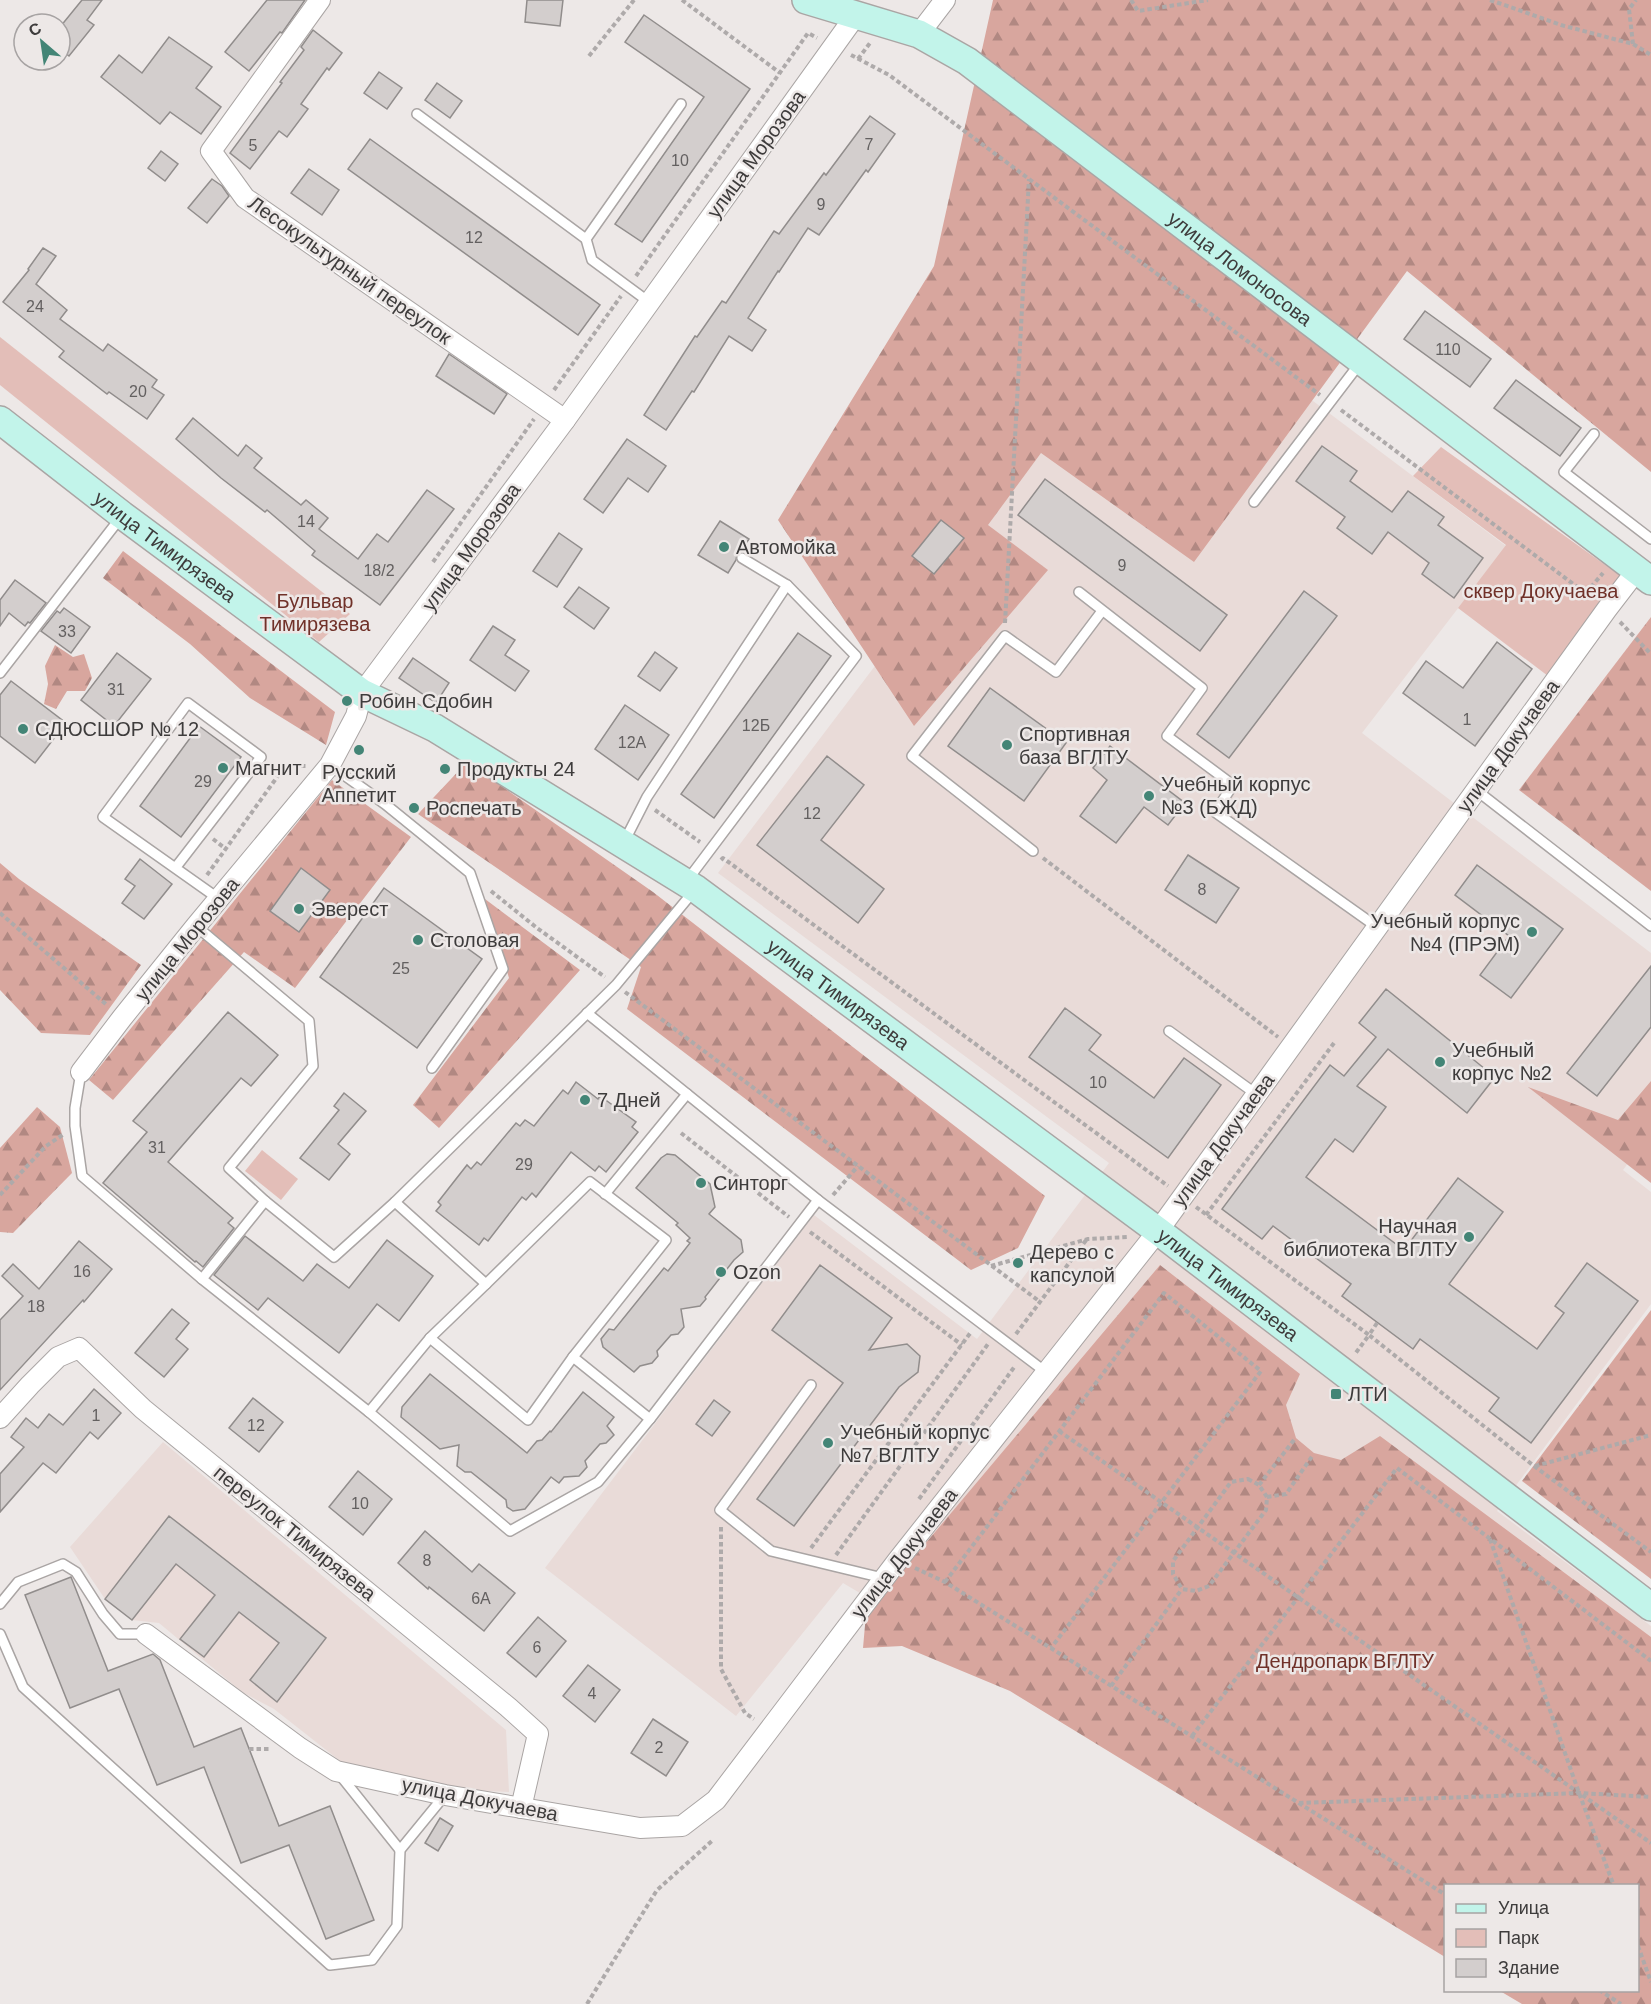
<svg xmlns="http://www.w3.org/2000/svg" width="1651" height="2004" font-family="Helvetica,sans-serif">
	<style>
		.built { fill: #e9dbd8 }
		.forest { fill: url(#forest-firs) }
		.park { fill: #e3beb8 }
		.building { fill: #d3cecd; stroke: #918d8c; stroke-width: 1.5 }
		.lines { fill: none; stroke-linecap: round; stroke-linejoin: round }
		.lane-casing { stroke: #aaa5a4; stroke-width: 12 }
		.street-casing { stroke: #aaa5a4; stroke-width: 22 }
		.secondary-casing { stroke: #aaa5a4; stroke-width: 30 }
		.path { stroke: #aeaaaa; stroke-width: 4; stroke-dasharray: 4.5 3; stroke-linecap: butt }
		.lane { stroke: #fff; stroke-width: 9 }
		.street { stroke: #fff; stroke-width: 20 }
		.secondary { stroke: #c2f4ea; stroke-width: 27 }
		.poi-dot { fill: #438576; stroke: #ede8e7; stroke-width: 2 }
		.labels { text-anchor: middle; stroke-width: 5; stroke-linejoin: round; paint-order: stroke }
		.number-label { font-size: 16px; fill: #636060 }
		.street-label { font-size: 20px; fill: #3e3c3c; stroke: #ede8e7 }
		.poi-label { font-size: 20px; fill: #3e3c3c; stroke: #ede8e7; text-anchor: start }
		.park-label { font-size: 20px; fill: #703129; stroke: #ede8e7 }
	</style>
	<defs>
		<pattern id="forest-firs" width="22" height="20" patternUnits="userSpaceOnUse" patternTransform="scale(1.5)"><rect width="22" height="20" fill="#d8a69e"/><path d="M5 1l3.5 6h-7zM16 11l3.5 6h-7z" fill="#b18882"/></pattern>
	</defs>
	<rect width="100%" height="100%" fill="#ede8e7"/>
	<g class="built">
		<polygon points="1091,381 1309,398 1506,546 1362,733 1651,953 1651,1132 1623,1170 1651,1192 1651,1304 1497,1511 1651,1626 1651,2004 1638,1990 1638,1886 1446,1886 1445,1939 843,1583 736,1716 545,1568 814,1215 977,1339 1109,1163 718,873"/>
		<polygon points="163,1442 506,1730 509,1792 462,1790 344,1764 274,1709 242,1692 159,1623 132,1620 105,1599 70,1547"/>
	</g>
	<g class="forest">
		<polygon points="993,0 1651,0 1651,472 1407,271 1194,562 1041,453 988,525 1048,570 914,726 778,520 934,266"/>
		<polygon points="123,551 335,712 326,745 250,698 190,644 103,578"/>
		<polygon points="1651,617 1651,891 1519,790"/>
		<polygon points="55,645 73,657 84,654 92,678 85,691 67,691 56,709 44,704 48,684 45,666"/>
		<polygon points="467,762 653,892 1045,1196 1018,1248 971,1270 627,1009 641,967 418,814"/>
		<polygon points="332,780 411,837 295,988 244,952 113,1100 89,1080"/>
		<polygon points="0,863 19,879 141,965 90,1035 41,1033 0,990"/>
		<polygon points="485,899 580,970 439,1128 413,1105 509,978"/>
		<polygon points="1651,1081 1651,1183 1528,1087 1618,1120"/>
		<polygon points="37,1107 60,1127 72,1173 13,1233 0,1232 0,1148"/>
		<polygon points="1160,1265 1300,1374 1286,1405 1296,1438 1314,1453 1341,1460 1380,1436 1651,1637 1651,2004 1522,2004 1500,1991 1638,1990 1638,1886 1446,1886 1445,1957 1010,1691 902,1646 863,1648 866,1614"/>
		<polygon points="1651,1310 1651,1579 1522,1481"/>
	</g>
	<g class="park">
		<polygon points="0,337 350,614 319,642 0,385"/>
		<polygon points="1441,447 1622,577 1548,676 1458,608 1506,545 1413,476"/>
		<polygon points="262,1150 298,1179 281,1200 245,1171"/>
	</g>
	<g class="building">
		<polygon points="82,0 102,0 87,20 94,25 69,56 60,49 60,27"/>
		<polygon points="267,0 305,0 282,33 280,32 249,71 225,52"/>
		<polygon points="527,0 563,0 560,26 525,22"/>
		<polygon points="644,15 750,89 642,242 615,224 704,97 625,42"/>
		<polygon points="313,30 342,53 329,70 327,68 301,104 308,109 287,137 279,131 250,169 230,153 282,83 280,82 304,50 301,47"/>
		<polygon points="169,37 212,67 196,88 221,107 201,134 170,112 160,124 101,77 119,55 142,73"/>
		<polygon points="379,72 402,88 387,109 364,93"/>
		<polygon points="437,83 462,101 450,118 425,100"/>
		<polygon points="870,116 895,134 868,172 866,170 819,235 808,228 779,272 778,271 748,318 766,330 752,351 729,336 694,392 692,391 666,430 644,415 695,336 697,337 722,301 726,303 774,231 779,234 824,173 826,175"/>
		<polygon points="370,139 600,305 578,335 348,169"/>
		<polygon points="161,151 178,164 165,181 148,168"/>
		<polygon points="309,169 339,190 322,215 291,193"/>
		<polygon points="212,179 222,186 229,196 207,223 188,208"/>
		<polygon points="43,248 56,256 36,284 67,310 60,319 103,351 108,344 157,380 152,387 164,395 147,419 109,392 107,394 59,357 64,351 3,302 29,270 28,269"/>
		<polygon points="1425,311 1491,359 1470,387 1404,339"/>
		<polygon points="449,354 507,394 494,414 436,376"/>
		<polygon points="1516,380 1581,428 1560,456 1494,408"/>
		<polygon points="193,418 238,456 246,445 262,458 254,468 301,505 306,500 328,518 319,529 358,559 377,534 388,542 427,490 454,509 380,605 312,555 315,551 267,510 265,512 221,478 176,439"/>
		<polygon points="627,439 666,466 648,492 628,478 603,513 584,499"/>
		<polygon points="1322,446 1357,471 1350,481 1392,512 1408,491 1444,517 1438,525 1483,558 1454,598 1422,574 1429,563 1388,532 1372,554 1337,528 1345,517 1296,481"/>
		<polygon points="1045,479 1227,615 1200,651 1018,515"/>
		<polygon points="941,520 964,538 934,574 912,556"/>
		<polygon points="720,521 749,539 741,552 737,554 736,560 728,573 698,555"/>
		<polygon points="559,533 582,549 557,587 533,571"/>
		<polygon points="15,580 46,603 30,623 28,622 25,626 9,613 0,626 0,600"/>
		<polygon points="579,587 609,608 594,629 564,607"/>
		<polygon points="1304,591 1337,616 1229,758 1197,734"/>
		<polygon points="64,608 90,627 71,653 41,631 57,611 60,613"/>
		<polygon points="493,626 515,640 505,655 529,671 515,691 470,660"/>
		<polygon points="798,633 831,656 714,818 681,794"/>
		<polygon points="1497,642 1532,669 1475,746 1403,693 1426,661 1463,688"/>
		<polygon points="655,652 677,668 660,691 638,676"/>
		<polygon points="117,653 151,679 114,726 81,700"/>
		<polygon points="413,658 449,683 436,703 399,678"/>
		<polygon points="11,681 66,723 35,763 0,736 0,695"/>
		<polygon points="990,688 1066,743 1024,801 948,746"/>
		<polygon points="625,705 669,735 638,780 595,749"/>
		<polygon points="199,726 241,757 181,837 140,806"/>
		<polygon points="1110,746 1185,803 1168,825 1144,807 1116,843 1080,816 1107,780 1093,768"/>
		<polygon points="827,756 864,785 821,840 884,889 858,923 757,845"/>
		<polygon points="1188,855 1239,888 1216,923 1165,890"/>
		<polygon points="140,859 172,884 144,919 122,903 135,886 125,879"/>
		<polygon points="1477,865 1563,929 1511,998 1480,975 1509,936 1455,895"/>
		<polygon points="301,868 330,890 299,932 270,911"/>
		<polygon points="384,888 482,959 417,1048 320,977"/>
		<polygon points="1651,966 1651,1027 1597,1096 1567,1073"/>
		<polygon points="1386,989 1495,1077 1467,1113 1388,1049 1357,1086 1386,1107 1353,1152 1335,1139 1306,1177 1404,1250 1458,1178 1503,1212 1449,1284 1537,1349 1564,1313 1555,1306 1587,1263 1638,1301 1531,1443 1489,1411 1499,1398 1420,1339 1413,1349 1342,1296 1351,1284 1273,1226 1262,1239 1222,1209 1330,1065 1344,1076 1376,1037 1359,1023"/>
		<polygon points="1065,1008 1101,1035 1089,1050 1154,1098 1184,1058 1221,1085 1168,1158 1029,1057"/>
		<polygon points="228,1012 278,1055 251,1086 241,1078 168,1162 233,1218 228,1223 234,1228 203,1267 196,1261 195,1262 103,1183 147,1132 133,1121"/>
		<polygon points="576,1082 598,1099 600,1096 636,1122 632,1127 638,1132 606,1172 599,1166 595,1171 571,1152 536,1197 532,1193 526,1200 522,1197 488,1241 484,1238 479,1245 436,1211 441,1205 438,1202 467,1165 471,1169 477,1162 481,1165 516,1123 520,1126 525,1120 534,1126 563,1090 568,1094"/>
		<polygon points="344,1093 366,1111 338,1144 350,1154 329,1180 300,1158 339,1110 334,1106"/>
		<polygon points="667,1154 675,1155 710,1184 715,1207 709,1214 741,1240 743,1252 734,1260 705,1297 706,1299 700,1306 681,1309 684,1327 678,1334 671,1335 657,1351 658,1356 652,1363 640,1366 634,1372 603,1347 601,1339 609,1329 614,1330 664,1268 668,1271 690,1243 687,1241 690,1238 676,1225 678,1223 636,1188 661,1158"/>
		<polygon points="245,1236 303,1281 317,1264 349,1288 387,1240 433,1276 399,1321 377,1304 339,1353 268,1298 258,1310 214,1275"/>
		<polygon points="79,1241 112,1269 84,1302 83,1300 0,1390 0,1320 23,1296 2,1276 13,1264 39,1289"/>
		<polygon points="820,1265 892,1318 869,1350 907,1344 920,1356 918,1372 899,1387 794,1526 757,1499 843,1383 772,1330"/>
		<polygon points="172,1309 189,1323 176,1339 188,1349 164,1377 135,1353"/>
		<polygon points="430,1374 527,1453 537,1441 542,1440 550,1431 551,1432 583,1392 614,1417 607,1426 614,1435 606,1443 600,1444 585,1461 587,1467 579,1476 564,1477 559,1483 551,1477 525,1509 513,1511 507,1507 506,1500 471,1472 465,1472 457,1466 459,1445 440,1449 401,1417 402,1407"/>
		<polygon points="94,1389 121,1413 98,1439 90,1432 56,1473 43,1463 0,1512 0,1474 24,1447 11,1437 26,1418 38,1428 49,1414 63,1425"/>
		<polygon points="253,1398 283,1422 259,1452 229,1428"/>
		<polygon points="714,1400 730,1412 712,1436 696,1424"/>
		<polygon points="358,1471 392,1499 363,1535 329,1507"/>
		<polygon points="169,1516 326,1638 277,1702 250,1680 279,1643 239,1612 204,1657 180,1639 215,1595 176,1564 132,1620 105,1599"/>
		<polygon points="425,1531 472,1572 479,1564 515,1593 484,1631 429,1587 428,1589 398,1563"/>
		<polygon points="71,1577 108,1671 153,1654 160,1660 194,1747 241,1728 279,1826 330,1806 374,1920 326,1939 289,1845 241,1863 204,1767 157,1785 119,1689 70,1708 25,1595"/>
		<polygon points="538,1617 566,1641 536,1677 507,1653"/>
		<polygon points="588,1665 620,1690 595,1722 563,1696"/>
		<polygon points="653,1719 688,1742 666,1776 631,1753"/>
		<polygon points="440,1818 453,1826 438,1851 425,1843"/>
	</g>
	<g class="lines">
		<g class="lane-casing">
			<g id="lane">
				<polyline points="417,114 586,239"/>
				<polyline points="649,302 592,260 586,239 681,104"/>
				<polyline points="1594,434 1564,472 1651,539"/>
				<polyline points="1254,502 1360,363"/>
				<polyline points="1079,592 1202,688 1167,736 1233,785 1215,812 1377,927"/>
				<polyline points="0,673 121,517"/>
				<polyline points="330,765 385,804 470,873 503,969 432,1068"/>
				<polyline points="1476,790 1651,926"/>
				<polyline points="624,842 647,797 787,585 742,558"/>
				<polyline points="1033,851 912,756 1005,636 1056,672 1102,611"/>
				<polyline points="176,867 261,757 188,703 103,817 219,899"/>
				<polyline points="686,882 856,656 787,585"/>
				<polyline points="196,926 309,1021 313,1066 229,1168 265,1201"/>
				<polyline points="587,1013 818,1200 1047,1373"/>
				<polyline points="1169,1031 1256,1094"/>
				<polyline points="81,1072 75,1108 75,1126 82,1176 202,1279 369,1412 430,1338 486,1284"/>
				<polyline points="605,1194 687,1094"/>
				<polyline points="395,1202 486,1284 590,1182 666,1240 573,1357 650,1419 818,1200"/>
				<polyline points="202,1279 265,1201 334,1257 395,1202 616,985 693,892"/>
				<polyline points="430,1338 528,1420 573,1357"/>
				<polyline points="811,1385 720,1510 771,1551 883,1578"/>
				<polyline points="369,1412 510,1531 598,1482 650,1419"/>
				<polyline points="0,1604 18,1582 63,1564 76,1572 103,1614 120,1634 146,1634"/>
				<polyline points="0,1634 23,1687 330,1965 372,1960 397,1926 400,1850 445,1795"/>
				<polyline points="340,1775 400,1850"/>
			</g>
		</g>
		<g class="street-casing">
			<g id="street">
				<polyline points="320,0 211,151 245,198 565,420"/>
				<polyline points="919,34 945,0"/>
				<polyline points="81,1072 122,1018 196,926 330,765 356,716 362,693 565,420 856,15"/>
				<polyline points="0,1418 30,1385 58,1357 79,1348 143,1409 508,1707 538,1734 521,1808"/>
				<polyline points="146,1634 300,1748 336,1771 445,1795 640,1828 682,1826 716,1800 898,1560 1158,1231 1607,609 1637,570"/>
			</g>
		</g>
		<g class="secondary-casing">
			<g id="secondary">
				<path id="s1" d="M806 0 919 34 967 61 1651 581"/>
				<path id="s2" d="M0 420 122 515 362 693 435 728 696 889 1158 1231 1651 1607"/>
			</g>
		</g>
		<g class="path">
			<polyline points="682,0 780,73"/>
			<polyline points="1131,0 1138,11 1208,0"/>
			<polyline points="1490,0 1561,25 1633,44 1651,55"/>
			<polyline points="1633,44 1629,9 1636,0"/>
			<polyline points="851,55 889,75 1320,395"/>
			<polyline points="589,56 634,0"/>
			<polyline points="858,59 870,43"/>
			<polyline points="636,276 808,33 817,38"/>
			<polyline points="554,390 621,296"/>
			<polyline points="1341,410 1592,598"/>
			<polyline points="433,562 534,419"/>
			<polyline points="1586,593 1603,573"/>
			<polyline points="1620,622 1651,654"/>
			<polyline points="1005,623 1029,179"/>
			<polyline points="655,810 700,842"/>
			<polyline points="213,839 226,849"/>
			<polyline points="1043,858 1278,1037"/>
			<polyline points="721,860 723,858 1168,1186"/>
			<polyline points="207,875 285,766 306,766"/>
			<polyline points="491,891 537,928 605,977"/>
			<polyline points="0,913 108,1006"/>
			<polyline points="625,992 1039,1301"/>
			<polyline points="681,1133 789,1217"/>
			<polyline points="0,1195 46,1146 64,1134"/>
			<polyline points="833,1195 858,1166"/>
			<polyline points="1196,1207 1369,1335 1355,1354"/>
			<polyline points="1206,1215 1334,1043"/>
			<polyline points="810,1232 962,1345"/>
			<polyline points="991,1266 1088,1239 1127,1237 1128,1236"/>
			<polyline points="1377,1323 1369,1335 1534,1466 1651,1552"/>
			<polyline points="1016,1334 1087,1239"/>
			<polyline points="1059,1431 1651,1843"/>
			<polyline points="1535,1466 1651,1435"/>
			<polygon points="1248,1479 1259,1485 1267,1497 1266,1510 1209,1586 1196,1591 1182,1589 1173,1574 1173,1561 1231,1482"/>
			<polyline points="1259,1485 1294,1440"/>
			<polyline points="1267,1497 1286,1494 1313,1455"/>
			<polyline points="919,1499 1015,1366"/>
			<polyline points="721,1527 721,1669 745,1713 754,1719"/>
			<polyline points="1490,1539 1579,1793 1614,1886"/>
			<polyline points="811,1548 971,1332"/>
			<polyline points="836,1555 988,1344"/>
			<polyline points="915,1568 945,1582 1446,1895"/>
			<polyline points="945,1582 1164,1293 1261,1371 1051,1648"/>
			<polyline points="1111,1686 1182,1589"/>
			<polyline points="1192,1736 1397,1468 1651,1661"/>
			<polyline points="249,1749 270,1749"/>
			<polyline points="1299,1803 1579,1793 1651,1797"/>
			<polyline points="1638,1946 1651,1982"/>
			<polyline points="1599,1990 1621,2004"/>
			<polyline points="587,2004 657,1890 713,1840"/>
		</g>
		<use href="#lane" class="lane"/>
		<use href="#street" class="street"/>
		<use href="#secondary" class="secondary"/>
	</g>
	<g class="poi-dot">
		<circle cx="724" cy="547" r="6"/>
		<circle cx="347" cy="701" r="6"/>
		<circle cx="23" cy="729" r="6"/>
		<circle cx="1007" cy="745" r="6"/>
		<circle cx="359" cy="750" r="6"/>
		<circle cx="223" cy="768" r="6"/>
		<circle cx="445" cy="769" r="6"/>
		<circle cx="1149" cy="796" r="6"/>
		<circle cx="414" cy="808" r="6"/>
		<circle cx="299" cy="909" r="6"/>
		<circle cx="1532" cy="932" r="6"/>
		<circle cx="418" cy="940" r="6"/>
		<circle cx="1440" cy="1062" r="6"/>
		<circle cx="585" cy="1100" r="6"/>
		<circle cx="701" cy="1183" r="6"/>
		<circle cx="1469" cy="1237" r="6"/>
		<circle cx="1018" cy="1263" r="6"/>
		<circle cx="721" cy="1272" r="6"/>
		<rect x="1330" y="1388" width="12" height="12" rx="3"/>
		<circle cx="828" cy="1443" r="6"/>
	</g>
	<g class="labels">
		<g class="number-label">
			<text x="869" y="150">7</text>
			<text x="253" y="151">5</text>
			<text x="680" y="166">10</text>
			<text x="821" y="210">9</text>
			<text x="474" y="243">12</text>
			<text x="35" y="312">24</text>
			<text x="1448" y="355">110</text>
			<text x="138" y="397">20</text>
			<text x="306" y="527">14</text>
			<text x="1122" y="571">9</text>
			<text x="379" y="576">18/2</text>
			<text x="67" y="637">33</text>
			<text x="116" y="695">31</text>
			<text x="1467" y="725">1</text>
			<text x="756" y="731">12Б</text>
			<text x="632" y="748">12А</text>
			<text x="203" y="787">29</text>
			<text x="812" y="819">12</text>
			<text x="1202" y="895">8</text>
			<text x="401" y="974">25</text>
			<text x="1098" y="1088">10</text>
			<text x="157" y="1153">31</text>
			<text x="524" y="1170">29</text>
			<text x="82" y="1277">16</text>
			<text x="36" y="1312">18</text>
			<text x="96" y="1421">1</text>
			<text x="256" y="1431">12</text>
			<text x="360" y="1509">10</text>
			<text x="427" y="1566">8</text>
			<text x="481" y="1604">6А</text>
			<text x="537" y="1653">6</text>
			<text x="592" y="1699">4</text>
			<text x="659" y="1753">2</text>
		</g>
		<g class="street-label">
			<text transform="translate(756 154) rotate(-54)" y="7">улица Морозова</text>
			<text dy="7" stroke="none"><textPath href="#s1" startOffset="516">улица Ломоносова</textPath></text>
			<text transform="translate(350 270) rotate(35)" y="7">Лесокультурный переулок</text>
			<text dy="7" stroke="none"><textPath href="#s2" startOffset="208">улица Тимирязева</textPath></text>
			<text transform="translate(471 547) rotate(-54)" y="7">улица Морозова</text>
			<text transform="translate(1508 746) rotate(-54)" y="7">улица Докучаева</text>
			<text transform="translate(187 939) rotate(-51)" y="7">улица Морозова</text>
			<text dy="7" stroke="none"><textPath href="#s2" startOffset="1018">улица Тимирязева</textPath></text>
			<text transform="translate(1223 1140) rotate(-54)" y="7">улица Докучаева</text>
			<text dy="7" stroke="none"><textPath href="#s2" startOffset="1504">улица Тимирязева</textPath></text>
			<text transform="translate(295 1533) rotate(39)" y="7">переулок Тимирязева</text>
			<text transform="translate(904 1553) rotate(-52)" y="7">улица Докучаева</text>
			<text transform="translate(480 1799) rotate(11)" y="7">улица Докучаева</text>
		</g>
		<g class="poi-label">
			<text x="736" y="554">Автомойка</text>
			<text x="359" y="708">Робин Сдобин</text>
			<text x="35" y="736">СДЮСШОР № 12</text>
			<text x="1019" y="741">Спортивная<tspan x="1019" dy="23">база ВГЛТУ</tspan></text>
			<text x="235" y="775">Магнит</text>
			<text x="457" y="776">Продукты 24</text>
			<text x="359" y="779" text-anchor="middle">Русский<tspan x="359" dy="23">Аппетит</tspan></text>
			<text x="1161" y="791">Учебный корпус<tspan x="1161" dy="23">№3 (БЖД)</tspan></text>
			<text x="426" y="815">Роспечать</text>
			<text x="311" y="916">Эверест</text>
			<text x="1520" y="928" text-anchor="end">Учебный корпус<tspan x="1520" dy="23">№4 (ПРЭМ)</tspan></text>
			<text x="430" y="947">Столовая</text>
			<text x="1452" y="1057">Учебный<tspan x="1452" dy="23">корпус №2</tspan></text>
			<text x="597" y="1107">7 Дней</text>
			<text x="713" y="1190">Синторг</text>
			<text x="1457" y="1233" text-anchor="end">Научная<tspan x="1457" dy="23">библиотека ВГЛТУ</tspan></text>
			<text x="1030" y="1259">Дерево с<tspan x="1030" dy="23">капсулой</tspan></text>
			<text x="733" y="1279">Ozon</text>
			<text x="1348" y="1401">ЛТИ</text>
			<text x="840" y="1439">Учебный корпус<tspan x="840" dy="23">№7 ВГЛТУ</tspan></text>
		</g>
		<g class="park-label">
			<text x="1541" y="598">сквер Докучаева</text>
			<text x="315" y="608">Бульвар<tspan x="315" dy="23">Тимирязева</tspan></text>
			<text x="1345" y="1668">Дендропарк ВГЛТУ</text>
		</g>
	</g>
	<rect x="1444" y="1884" width="195" height="108" fill="#ede8e7" stroke="#a7a3a3" stroke-width="1.5"/>
	<rect x="1456" y="1904" width="30" height="9" fill="#c2f4ea" stroke="#a7a3a3" stroke-width="1.5"/>
	<text x="1498" y="1914" font-size="18" fill="#3e3c3c">Улица</text>
	<rect x="1456" y="1929" width="30" height="18" fill="#e3beb8" stroke="#a7a3a3" stroke-width="1.5"/>
	<text x="1498" y="1944" font-size="18" fill="#3e3c3c">Парк</text>
	<rect x="1456" y="1959" width="30" height="18" fill="#d3cecd" stroke="#a7a3a3" stroke-width="1.5"/>
	<text x="1498" y="1974" font-size="18" fill="#3e3c3c">Здание</text>
	<g transform="translate(42 42) rotate(331)"><circle r="28" fill="#ede8e7" stroke="#a7a3a3" stroke-width="1.5"/>
	<path d="M0-4.5L10 22L0 15L-10 22Z" fill="#438576"/>
	<text y="-9" font-size="16" font-weight="bold" text-anchor="middle" fill="#3e3c3c">С</text>
	</g>
</svg>
